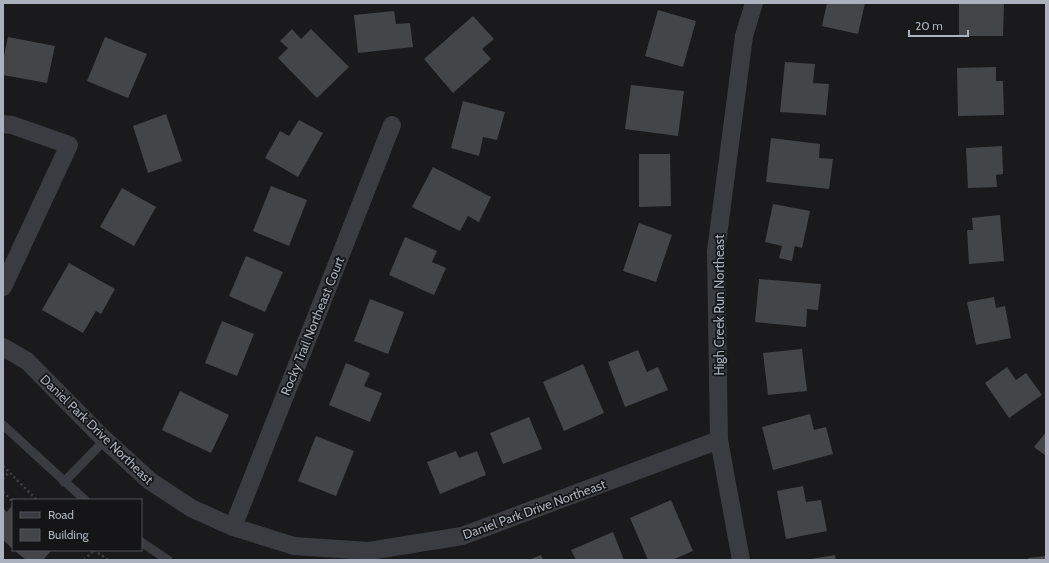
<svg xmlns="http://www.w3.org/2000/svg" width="1049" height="563" font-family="Cabin,sans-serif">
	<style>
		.building { fill: #444549 }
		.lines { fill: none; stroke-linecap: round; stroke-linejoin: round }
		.path { stroke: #404349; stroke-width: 2.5; stroke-dasharray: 2 3; stroke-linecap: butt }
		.lane { stroke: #3a3c42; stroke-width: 9 }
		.street { stroke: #3a3c42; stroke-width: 18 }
		.labels { text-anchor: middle; stroke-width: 3.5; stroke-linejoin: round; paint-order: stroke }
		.street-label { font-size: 13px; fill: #abb1bd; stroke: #151517 }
	</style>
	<rect width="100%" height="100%" fill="#1a1a1c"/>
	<g class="building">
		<polygon points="827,3 865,3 858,34 822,26"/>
		<polygon points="959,3 1004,3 1003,36 959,36"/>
		<polygon points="658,10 696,21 683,67 645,56"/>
		<polygon points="394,11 396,24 410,23 413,47 358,53 354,15"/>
		<polygon points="473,16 494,39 482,49 491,59 453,93 424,59"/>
		<polygon points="292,29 301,39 311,29 349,67 317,98 278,58 288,48 280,41"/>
		<polygon points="8,37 55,46 47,83 3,75 3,60"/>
		<polygon points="105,37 147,54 128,98 87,81"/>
		<polygon points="785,62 815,64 813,83 829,84 826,115 780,112"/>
		<polygon points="996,67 996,81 1003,81 1004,115 958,116 957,68"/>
		<polygon points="631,85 684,91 678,136 625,129"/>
		<polygon points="463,101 505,112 497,140 483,137 479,156 451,148"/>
		<polygon points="166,114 182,161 148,173 133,126"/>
		<polygon points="299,120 323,133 298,177 265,158 280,131 289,136"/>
		<polygon points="771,138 820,144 819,158 833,159 829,189 766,182"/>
		<polygon points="1002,146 1003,174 996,175 997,187 968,188 966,148"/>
		<polygon points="639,154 670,154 671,206 639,207"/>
		<polygon points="433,167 491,197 479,222 468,216 460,231 412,207"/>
		<polygon points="271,186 307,200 289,246 253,231"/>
		<polygon points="122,188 156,207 134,246 100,227"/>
		<polygon points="773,204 810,211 802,248 795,246 792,261 779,258 782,246 765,242"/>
		<polygon points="1000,215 1004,261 969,264 967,230 973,230 972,218"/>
		<polygon points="639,223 672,235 656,282 623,271"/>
		<polygon points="405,237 437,251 432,262 446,268 434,295 389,275"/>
		<polygon points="246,256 283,272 265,312 229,296"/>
		<polygon points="69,263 115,289 101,314 96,311 83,333 42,310"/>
		<polygon points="759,279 821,284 818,310 807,309 806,327 755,322"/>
		<polygon points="994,297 996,308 1005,306 1011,338 976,345 967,302"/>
		<polygon points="370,299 404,312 388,354 354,341"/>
		<polygon points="222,321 254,334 237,376 205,363"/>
		<polygon points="802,349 807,391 768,395 763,353"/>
		<polygon points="638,350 647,372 658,367 668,390 625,407 608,362"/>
		<polygon points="346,363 370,373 364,386 382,393 370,422 329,405"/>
		<polygon points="583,364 604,413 564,431 543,382"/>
		<polygon points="1007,367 1016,380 1026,373 1042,395 1009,418 985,383"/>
		<polygon points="180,391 229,415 211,453 162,430"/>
		<polygon points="810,414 814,430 826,427 833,454 773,470 762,427"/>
		<polygon points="529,417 542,449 503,464 490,433"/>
		<polygon points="1046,432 1046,456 1034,447"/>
		<polygon points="316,436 354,451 336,496 298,481"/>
		<polygon points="456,451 459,458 477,451 486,475 440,494 427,462"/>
		<polygon points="803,486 806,502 821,500 827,531 786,539 777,491"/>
		<polygon points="671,500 693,551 672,560 648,560 630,518"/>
		<polygon points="13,504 13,549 3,540 3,508 7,512"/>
		<polygon points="613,532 624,560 576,560 571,550"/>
		<polygon points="14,550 50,550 51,551 43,560 26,560"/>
		<polygon points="541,555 543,560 529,560"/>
		<polygon points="835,555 836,560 811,560 811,559"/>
		<polygon points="1046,556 1046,560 1028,560 1028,558"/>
	</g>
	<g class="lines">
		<g class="path">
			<polyline points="3,466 37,500"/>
			<polyline points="3,479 9,472"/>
			<polyline points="3,492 13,502"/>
			<polyline points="94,550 108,560"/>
			<polyline points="84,560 94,550"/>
		</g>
		<g class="lane">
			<polyline points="3,425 85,500"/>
			<polyline points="64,482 105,440"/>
			<polyline points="141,542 168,560"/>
		</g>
		<g class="street">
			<polyline points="3,124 12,125 69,145 3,287"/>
			<polyline points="3,347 27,361 103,438 150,481 191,508 233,527 294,546 369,551 462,536 719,440"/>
			<polyline points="233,527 392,125"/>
			<polyline points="741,560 719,440 716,251 744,36 754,3"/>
		</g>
	</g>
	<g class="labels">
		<g class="street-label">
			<text transform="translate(719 305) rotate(-90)" y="5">High Creek Run Northeast</text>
			<text transform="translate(312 326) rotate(-68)" y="5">Rocky Trail Northeast Court</text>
			<text transform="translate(97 429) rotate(44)" y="5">Daniel Park Drive Northeast</text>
			<text transform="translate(534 509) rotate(-20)" y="5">Daniel Park Drive Northeast</text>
		</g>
	</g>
	<rect width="1049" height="563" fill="none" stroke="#abb1bd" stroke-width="8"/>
	<rect x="12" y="499" width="130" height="52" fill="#151517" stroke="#515359"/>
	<rect x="20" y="512" width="20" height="6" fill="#3a3c42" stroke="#515359"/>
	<text x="48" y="519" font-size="12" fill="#abb1bd">Road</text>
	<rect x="20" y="529" width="20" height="12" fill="#444549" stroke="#515359"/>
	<text x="48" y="539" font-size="12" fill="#abb1bd">Building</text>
	<path d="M909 30v6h59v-6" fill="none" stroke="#abb1bd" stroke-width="2"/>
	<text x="915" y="30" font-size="12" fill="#abb1bd" stroke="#151517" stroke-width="3" paint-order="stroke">20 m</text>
</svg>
